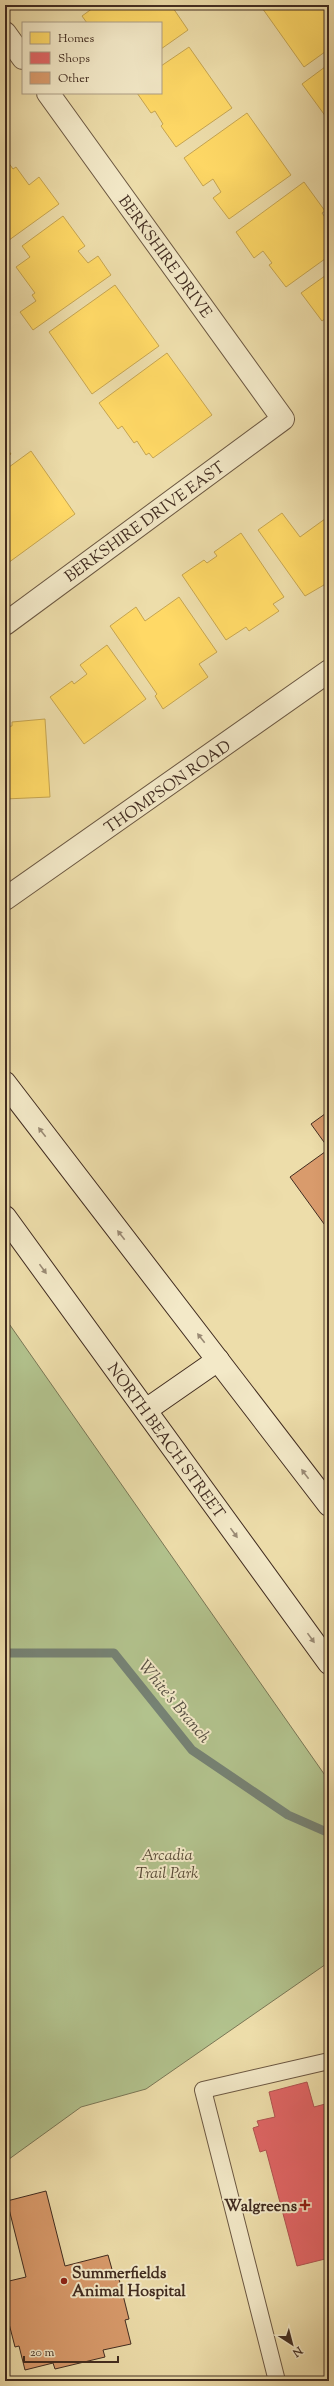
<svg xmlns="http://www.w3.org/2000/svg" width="334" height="2386" font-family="'Sorts Mill Goudy',serif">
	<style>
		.green { fill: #b2c28d; stroke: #7a7756 }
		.homes { fill: #ffd966; stroke: #c6a551 }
		.shops { fill: #e06666; stroke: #b05551 }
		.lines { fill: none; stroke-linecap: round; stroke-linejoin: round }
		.stream { stroke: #768274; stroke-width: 9 }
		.building { fill: #d99b6c; stroke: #412c20 }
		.service-casing { stroke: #6c5842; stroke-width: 18 }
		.minor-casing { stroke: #6c5842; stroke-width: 24 }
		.tertiary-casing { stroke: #6c5842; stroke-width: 24 }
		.secondary-casing { stroke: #412c20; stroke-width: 24 }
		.service { stroke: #f3e9c8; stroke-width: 16 }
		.minor { stroke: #f3e9c8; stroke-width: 22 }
		.tertiary { stroke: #f3e9c8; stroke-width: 22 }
		.secondary { stroke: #f3e9c8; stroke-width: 22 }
		.oneway { fill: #9a8a74 }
		.poi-dot { fill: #8f2418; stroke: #f3e9c8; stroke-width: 1.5 }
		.labels { text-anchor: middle; stroke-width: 4; stroke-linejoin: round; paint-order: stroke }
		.street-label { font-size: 16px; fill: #412c20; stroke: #f3e9c8 }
		.park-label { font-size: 16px; font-style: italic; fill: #584a36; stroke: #f3e9c8 }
		.poi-label { font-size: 16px; font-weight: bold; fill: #412c20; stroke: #f3e9c8; text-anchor: end }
		.water-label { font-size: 17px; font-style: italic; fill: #575043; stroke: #f3e9c8 }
	</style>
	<rect width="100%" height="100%" fill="#edddaa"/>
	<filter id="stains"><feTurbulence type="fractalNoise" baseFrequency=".005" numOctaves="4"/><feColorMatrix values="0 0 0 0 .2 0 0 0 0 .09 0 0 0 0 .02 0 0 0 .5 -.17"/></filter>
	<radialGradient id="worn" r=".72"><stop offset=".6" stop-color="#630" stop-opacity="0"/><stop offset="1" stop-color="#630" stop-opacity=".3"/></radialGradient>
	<polygon class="green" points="5,1318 329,1781 329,1962 146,2089 81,2107 5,2162"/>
	<g class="homes">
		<polygon points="97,5 171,5 188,30 161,49 161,23 87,23 82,16"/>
		<polygon points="260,5 329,5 329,49 304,67"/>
		<polygon points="189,47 232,108 176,147 161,126 163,124 155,111 151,113 137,93 161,93 161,66"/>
		<polygon points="329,64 329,121 302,84"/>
		<polygon points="247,113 291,175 229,219 213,198 221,192 213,179 203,186 184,158"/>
		<polygon points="5,158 13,169 16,167 29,185 39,177 59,204 5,243"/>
		<polygon points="304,182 325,211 322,213 329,223 329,256 286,287 269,265 272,263 263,251 254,258 236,232"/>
		<polygon points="63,216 85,246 78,251 88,263 98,256 111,275 33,330 20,312 36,301 32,295 35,293 16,267 30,257 22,246"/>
		<polygon points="329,273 329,316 322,321 301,293"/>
		<polygon points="115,285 159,346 92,394 49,332"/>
		<polygon points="167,353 212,415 153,458 149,453 146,455 137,441 134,443 122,426 118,429 99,403"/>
		<polygon points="5,446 11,454 5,458"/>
		<polygon points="31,451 75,514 8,563 5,559 5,470"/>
		<polygon points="282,513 300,537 329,516 329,582 305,596 258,530"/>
		<polygon points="241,533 284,597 273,604 279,611 249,631 246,627 226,640 182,575 204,560 207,563 217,556 214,552"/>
		<polygon points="179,597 217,652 199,664 208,677 163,709 155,696 157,694 110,626 136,607 145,621"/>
		<polygon points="107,645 146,699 84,744 50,697 72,681 74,684 87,674 80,665"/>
		<polygon points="45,719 50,797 5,799 5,727 12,726 12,722"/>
	</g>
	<polygon class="shops" points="307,2082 314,2107 329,2103 329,2258 297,2266 266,2150 260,2152 253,2128 259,2126 257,2121 275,2117 269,2092"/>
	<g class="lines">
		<polyline class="stream" points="5,1653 114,1653 192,1750 288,1815 329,1833"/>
	</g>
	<g class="building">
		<polygon points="329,1111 329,1149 311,1124"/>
		<polygon points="329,1149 329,1227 327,1228 290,1177"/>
		<polygon points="46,2191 65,2266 108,2255 115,2280 119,2279 129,2319 125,2320 131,2344 103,2350 105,2357 55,2369 53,2363 25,2370 19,2346 15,2347 5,2308 9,2307 5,2282 26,2277 7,2201"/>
	</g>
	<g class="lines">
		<g class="service-casing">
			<polyline id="service" points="277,2381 203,2090 329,2061"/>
		</g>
		<g class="minor-casing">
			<g id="minor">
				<polyline points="5,33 23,58"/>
				<polyline points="5,624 283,419 48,93"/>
			</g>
		</g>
		<g class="tertiary-casing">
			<polyline id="tertiary" points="5,899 329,671"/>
		</g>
		<g class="secondary-casing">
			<g id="secondary">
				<polyline points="5,1083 329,1505"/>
				<polyline points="5,1217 329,1663"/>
				<polyline points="146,1410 218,1360"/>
			</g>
		</g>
		<use href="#service" class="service"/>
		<use href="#minor" class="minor"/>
		<use href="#tertiary" class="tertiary"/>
		<use href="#secondary" class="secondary"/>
	</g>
	<defs><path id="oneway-solid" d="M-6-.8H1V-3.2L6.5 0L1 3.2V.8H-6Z"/></defs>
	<g class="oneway">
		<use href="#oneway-solid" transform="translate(42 1132) rotate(-128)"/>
		<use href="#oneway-solid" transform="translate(121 1235) rotate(-128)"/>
		<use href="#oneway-solid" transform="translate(43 1269) rotate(54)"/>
		<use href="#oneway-solid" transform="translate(201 1338) rotate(-128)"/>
		<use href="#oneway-solid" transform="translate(305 1474) rotate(-127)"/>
		<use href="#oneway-solid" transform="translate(234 1533) rotate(54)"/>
		<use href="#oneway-solid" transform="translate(311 1638) rotate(54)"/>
	</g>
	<g class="poi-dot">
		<path d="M303 2199h4v4h4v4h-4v4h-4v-4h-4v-4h4z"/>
		<circle cx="64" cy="2281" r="4"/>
	</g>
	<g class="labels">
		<g class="street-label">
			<text transform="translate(166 256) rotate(54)" y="6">BERKSHIRE DRIVE</text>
			<text transform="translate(144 521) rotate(-36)" y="6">BERKSHIRE DRIVE EAST</text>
			<text transform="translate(167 786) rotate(-35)" y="6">THOMPSON ROAD</text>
			<text transform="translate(167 1440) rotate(54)" y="6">NORTH BEACH STREET</text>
		</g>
		<g class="park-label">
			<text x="167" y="1860">Arcadia<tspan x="167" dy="18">Trail Park</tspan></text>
		</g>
		<g class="poi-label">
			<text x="297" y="2211">Walgreens</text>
			<text x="72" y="2278" text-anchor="start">Summerfields<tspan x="72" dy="18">Animal Hospital</tspan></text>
		</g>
		<g class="water-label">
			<text transform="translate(175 1701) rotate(50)" y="6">White's Branch</text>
		</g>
	</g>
	<rect width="334" height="2386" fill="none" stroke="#edddaa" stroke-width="20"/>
	<rect x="6" y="6" width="322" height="2374" fill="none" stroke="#412c20" stroke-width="2"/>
	<rect x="10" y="10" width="314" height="2366" fill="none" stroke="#412c20"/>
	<rect x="22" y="22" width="140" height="72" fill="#f3e9c8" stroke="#ac9d85"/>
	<rect x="30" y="32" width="20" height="12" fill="#ffd966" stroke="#ac9d85"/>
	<text x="58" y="42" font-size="12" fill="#412c20">Homes</text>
	<rect x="30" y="52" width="20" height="12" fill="#e06666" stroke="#ac9d85"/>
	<text x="58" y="62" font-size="12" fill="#412c20">Shops</text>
	<rect x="30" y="72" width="20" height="12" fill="#d99b6c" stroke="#ac9d85"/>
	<text x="58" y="82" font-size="12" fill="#412c20">Other</text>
	<g transform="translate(292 2344) rotate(144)" stroke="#f3e9c8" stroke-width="3" paint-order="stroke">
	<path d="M0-3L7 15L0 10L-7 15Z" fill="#412c20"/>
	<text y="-6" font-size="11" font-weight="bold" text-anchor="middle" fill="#412c20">N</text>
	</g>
	<path d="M24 2356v6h94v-6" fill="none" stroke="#412c20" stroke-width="2"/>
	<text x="30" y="2356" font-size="12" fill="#412c20" stroke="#f3e9c8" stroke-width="3" paint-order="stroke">20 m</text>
	<rect width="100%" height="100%" filter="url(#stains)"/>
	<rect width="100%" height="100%" fill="url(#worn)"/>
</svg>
